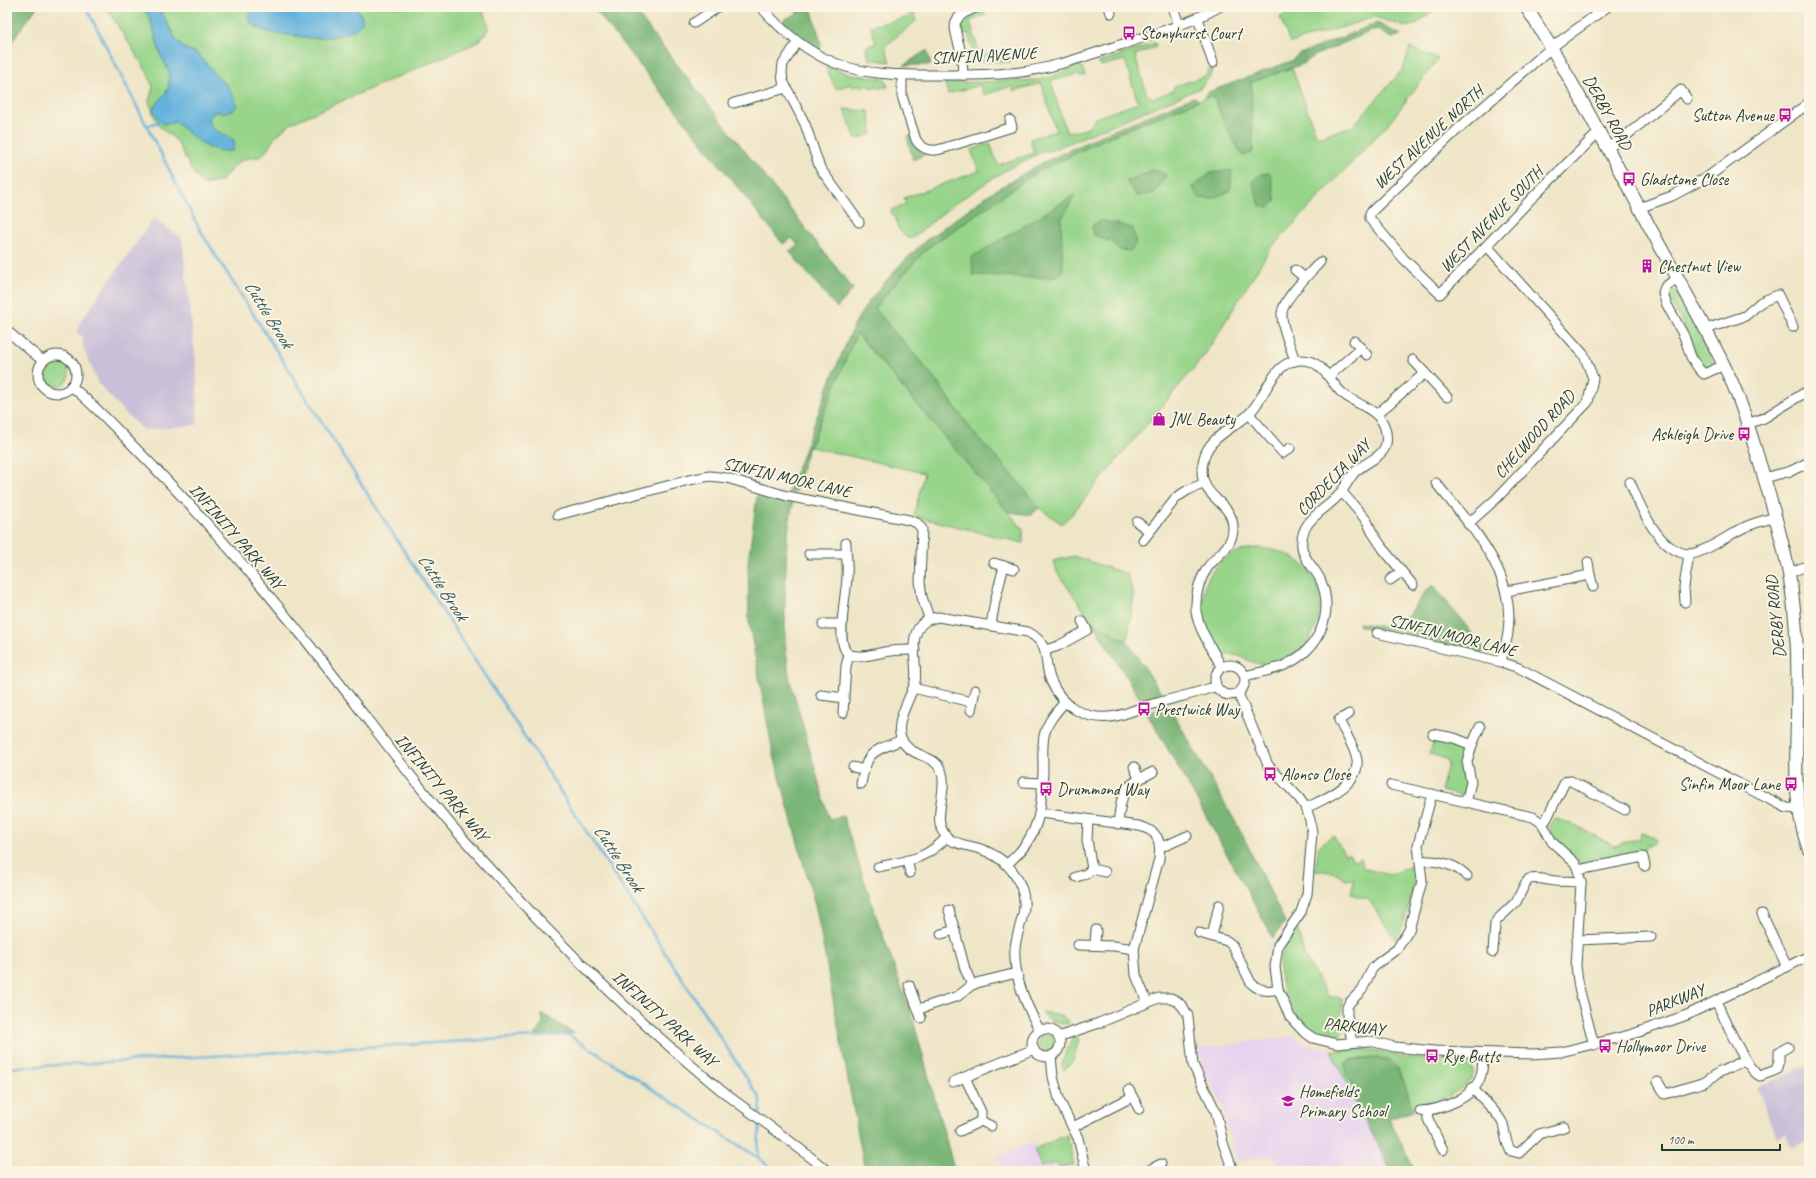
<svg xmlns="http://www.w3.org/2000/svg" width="1816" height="1178" font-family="Caveat,sans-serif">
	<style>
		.built { fill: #e7d2ef }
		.industrial { fill: #c8bfd8 }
		.green { fill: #98d58b; stroke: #5c8960 }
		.forest { fill: #7ab677; stroke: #4c7a56 }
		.water { fill: #64b2dd; stroke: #427888 }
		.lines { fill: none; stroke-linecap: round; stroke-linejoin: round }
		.stream { stroke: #64b2dd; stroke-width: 2.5 }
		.minor-casing { stroke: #3e564a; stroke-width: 11 }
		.major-casing { stroke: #3e564a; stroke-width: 14 }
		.minor { stroke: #fff; stroke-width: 9 }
		.major { stroke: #fff; stroke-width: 12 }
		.labels { text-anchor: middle; stroke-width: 4; stroke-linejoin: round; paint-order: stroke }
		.poi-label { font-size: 17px; fill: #1f3d34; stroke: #fcf5e5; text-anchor: start }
		.street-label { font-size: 17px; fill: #1f3d34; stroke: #fcf5e5 }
		.water-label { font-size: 18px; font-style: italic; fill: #305a5e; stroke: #fcf5e5 }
	</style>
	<rect width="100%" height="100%" fill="#fcf5e5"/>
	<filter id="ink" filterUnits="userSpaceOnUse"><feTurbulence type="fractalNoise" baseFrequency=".025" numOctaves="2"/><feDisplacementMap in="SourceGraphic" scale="8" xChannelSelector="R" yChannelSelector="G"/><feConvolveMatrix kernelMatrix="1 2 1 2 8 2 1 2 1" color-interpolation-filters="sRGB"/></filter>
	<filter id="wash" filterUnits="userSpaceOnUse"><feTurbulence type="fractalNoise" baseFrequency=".012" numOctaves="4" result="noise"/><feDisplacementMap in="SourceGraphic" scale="16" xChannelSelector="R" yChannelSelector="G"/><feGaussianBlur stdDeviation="0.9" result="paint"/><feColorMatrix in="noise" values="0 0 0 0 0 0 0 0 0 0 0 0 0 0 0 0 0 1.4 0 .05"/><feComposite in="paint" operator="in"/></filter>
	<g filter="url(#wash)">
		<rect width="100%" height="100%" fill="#efe5c7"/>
		<g class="built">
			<polygon points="1294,1036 1307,1045 1331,1050 1371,1134 1391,1171 1283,1171 1274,1155 1236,1161 1222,1104 1201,1064 1198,1049"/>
			<polygon points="1067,1135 1075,1171 1004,1171 998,1156 1035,1142 1037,1148"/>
		</g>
		<g class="industrial">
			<polygon points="154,218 182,239 197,373 197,425 143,430 125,413 98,383 83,347 83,336 77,335 80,322"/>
			<polygon points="1809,1064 1809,1140 1791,1148 1786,1133 1776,1137 1757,1088"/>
		</g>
		<g class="green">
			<path d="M106 7H143L151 21 161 56 169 71V86L166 93 154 107 156 114 163 124 176 122 208 148 234 140 213 129 208 119 214 112 224 113 226 84 219 79 194 52 184 48 176 40 159 7H255L250 13 273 33 312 38 362 17 356 7H480L486 17 489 28 484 36 474 44 291 123 275 137 266 151 260 157C239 157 234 165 222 181L203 185 192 171 177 141 160 127 154 116 149 101 153 87 147 72Z"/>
			<polygon points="908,7 912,7 916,21 885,46 890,62 869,59 866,47 876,43 871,26 910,17"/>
			<polygon points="1303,7 1438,7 1415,25 1405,27 1375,17 1290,43 1280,17"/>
			<path d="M983 8 985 15 970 21 980 56 1010 48 1013 58 1012 62H975L967 59 966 53 973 51 968 33 960 36C957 16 967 14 983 8Z"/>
			<path d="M1155 43 1156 47 1135 55 1147 95 1154 98 1174 90 1173 87 1207 75V71L1213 68 1210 77 1200 88 1050 151H1044L1004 171 954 204 911 239C901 236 896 226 895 216H893L891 210 906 204 904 198 979 171 971 150 990 143 998 165 1034 153 1030 139 1056 131 1041 83 1014 91 1012 86 984 95 980 85 948 94 945 83 1037 80 1052 77 1078 65 1082 67 1085 75 1080 76 1078 74 1051 81 1066 132C1079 131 1089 131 1095 118L1138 103 1125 60 1101 66 1099 62Z"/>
			<polygon points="1410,48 1438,59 1389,123 1270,249 1204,356 1071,515 1062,524 1039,508 1016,479 973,432 932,375 873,308 926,249 1037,172 1113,135 1197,101 1292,68 1317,137 1353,126 1403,69"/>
			<polygon points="825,66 850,74 885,79 888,87 878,88 877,86 870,88 868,85 861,88 860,85 853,87 851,84 836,89"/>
			<polygon points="844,109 869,111 872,134 856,139"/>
			<polygon points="1672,286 1682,302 1713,362 1714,365 1705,370 1700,365 1683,324 1667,295 1667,291"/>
			<polygon points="856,333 1023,529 1023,543 914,516 924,473 810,447"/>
			<circle cx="57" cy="374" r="12"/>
			<path d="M1256 548C1341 550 1339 656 1264 664 1254 665 1248 659 1239 656 1235 654 1230 656 1227 655 1222 653 1218 646 1215 642 1187 603 1208 551 1256 548Z"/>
			<polygon points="1074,556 1127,574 1134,596 1127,641 1092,622 1057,572 1053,561"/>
			<path d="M1435 739C1443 742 1456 743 1462 748 1469 756 1467 784 1465 794L1463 796 1441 791 1448 764C1446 757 1436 756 1429 754Z"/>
			<polygon points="1554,818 1576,826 1614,846 1640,838 1641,832 1656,839 1655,843 1646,847 1643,853 1584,865 1580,863 1555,839 1549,827"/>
			<path d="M1333 835 1345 855 1349 854 1354 861 1360 858 1363 868 1390 875 1416 864C1415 888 1407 920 1396 940L1369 900 1351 894 1354 879 1345 880 1337 873 1315 870 1319 846Z"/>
			<path d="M1298 930 1304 956 1328 996 1342 998 1341 1019 1344 1030 1339 1038C1306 1042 1283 1001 1280 973 1278 963 1282 953 1286 943 1288 938 1292 932 1298 930Z"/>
			<path d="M1042 1012 1060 1015 1069 1022 1068 1024C1056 1024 1050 1022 1042 1012Z"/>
			<circle cx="1046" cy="1043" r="8"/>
			<path d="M1076 1037 1079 1039 1073 1061 1064 1070 1062 1066C1064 1055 1068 1045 1076 1037Z"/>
			<path d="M1357 1049 1380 1051 1405 1058 1468 1061 1473 1067V1076C1460 1093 1444 1099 1423 1103L1424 1105 1412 1108C1407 1093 1403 1066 1387 1059 1380 1057 1357 1059 1349 1060L1346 1074 1358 1095 1354 1099 1331 1050 1341 1051Z"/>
			<polygon points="1067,1135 1074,1165 1059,1168 1057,1163 1041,1167 1034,1149"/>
		</g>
		<g class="forest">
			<polygon points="7,7 37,7 7,48"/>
			<polygon points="593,7 632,7 853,289 837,308 789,251 798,245 792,238 783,244 771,229"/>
			<polygon points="796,7 811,7 821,43 820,51 810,46 783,24 784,19 797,14"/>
			<polygon points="1377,23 1401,35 1392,38 1376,29 1316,55 1303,64 1251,82 1253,152 1243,156 1228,132 1213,96 1205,98 1206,93 1291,61 1298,55"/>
			<polygon points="927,50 931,65 904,65"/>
			<polygon points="1194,97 1199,100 1113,135 1037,172 926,249 874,308 932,375 973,432 1016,479 1039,508 1031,515 1008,512 857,333 806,455 795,492 788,493 832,377 854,325 868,302 898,267 925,241 989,194 1042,163 1099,136"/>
			<polygon points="912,135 928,153 913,160 907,137"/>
			<polygon points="1154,169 1166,175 1155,193 1137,196 1126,182"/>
			<polygon points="1232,170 1230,191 1210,199 1200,198 1192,187 1211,173"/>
			<polygon points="1270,173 1276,201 1269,207 1260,206 1252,181 1261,174"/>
			<polygon points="1075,195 1061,220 1063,271 1052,278 973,275 972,257"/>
			<polygon points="1101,220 1133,228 1136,244 1130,251 1119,250 1110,241 1094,235 1092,226"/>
			<polygon points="758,489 793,501 787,538 785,599 785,641 789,676 829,819 843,816 877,919 912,1016 954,1169 950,1171 865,1171 817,913 772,748 749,623 748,562"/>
			<polygon points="1433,585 1484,648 1482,654 1359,626 1359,623 1393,628 1411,612 1424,593"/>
			<polygon points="1092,622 1127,641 1162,694 1140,699"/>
			<polygon points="1169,706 1239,828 1285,922 1273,938 1197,800 1147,713"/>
			<polygon points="542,1014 574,1033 534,1035 543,1025"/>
			<path d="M1380 1058C1402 1063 1406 1089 1412 1108L1413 1111 1389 1119 1415 1171H1391L1354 1099 1358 1095 1346 1074 1345 1064 1349 1060Z"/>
		</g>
		<g class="water">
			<path d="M143 7H159L176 40 184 48 194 52 200 56 219 79 226 84 236 101 237 106C230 114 223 112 214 112L208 119 213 129 234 140V146L232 151C207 153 194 138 176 122L163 124 153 111 154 107 166 93 169 86V71L161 56 151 21Z"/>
			<path d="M255 7H356L362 17V23C350 36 324 39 306 38 301 37 296 35 291 35 277 34 256 33 248 19L250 13Z"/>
		</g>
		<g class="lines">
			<g class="stream">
				<polyline points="86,7 201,232 400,545 759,1097 761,1103 760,1116"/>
				<polyline points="147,126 160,121"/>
				<polyline points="7,1068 569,1035 760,1159"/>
				<polyline points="760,1121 758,1150 760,1159 775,1171"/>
			</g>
		</g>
	</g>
	<g filter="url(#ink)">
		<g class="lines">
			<g class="minor-casing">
				<g id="minor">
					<path d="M761 7C782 31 805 51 835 63 865 75 898 75 930 75 960 75 991 76 1021 72 1055 68 1088 55 1120 45 1154 34 1188 24 1219 7"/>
					<polyline points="1109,7 1111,13"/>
					<polyline points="1173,7 1179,25"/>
					<polyline points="1198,18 1213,63"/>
					<polyline points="694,23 718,7"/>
					<polyline points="797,43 783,64 782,73 783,81 805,124 820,168 859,222"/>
					<path d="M902 75V96L916 140C922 149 931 152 941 149L1012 127 1010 120"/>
					<path d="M963 75C962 68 963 60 961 53 955 27 946 18 978 7"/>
					<polyline points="734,103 786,88"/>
					<polyline points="1600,131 1531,199 1440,294 1404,259 1370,219 1370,213 1457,130 1552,47 1607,7"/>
					<polyline points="1608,147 1621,140 1681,90 1687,99"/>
					<polyline points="1639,208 1672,196 1709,176 1809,103"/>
					<polyline points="1295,270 1305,278"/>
					<polyline points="1677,278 1665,287 1663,293 1666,303 1684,336 1691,357 1699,369 1704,374 1724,365"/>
					<polyline points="1706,329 1745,316 1761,302 1778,295 1793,327"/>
					<polyline points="7,331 43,361"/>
					<polyline points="1354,341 1367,355"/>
					<circle cx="57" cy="374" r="19"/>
					<polyline points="1413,360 1447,397"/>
					<path d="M1295 361C1291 347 1281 327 1282 313 1283 299 1310 273 1320 262"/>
					<polyline points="1329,376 1361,348"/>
					<path d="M71 386C99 409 124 437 150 463 210 524 266 590 319 657 366 716 409 777 459 834 540 925 627 1014 722 1091 757 1118 794 1142 827 1171"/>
					<polyline points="1249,414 1283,453 1290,448"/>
					<polyline points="1377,414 1425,373"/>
					<polyline points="1747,424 1764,418 1809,390"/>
					<polyline points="1764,478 1791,471 1809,462"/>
					<path d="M1630 482C1640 506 1658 551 1688 554 1702 555 1730 534 1743 528 1753 523 1765 520 1776 517"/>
					<path d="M1436 483C1471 527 1516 571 1508 632 1507 642 1503 652 1501 662"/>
					<polyline points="1342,492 1367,521 1372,532 1384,550 1413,585"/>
					<polyline points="558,515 689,480 710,476 727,478 787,496 909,520 917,523 922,529 920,582 922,597 929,618"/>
					<polyline points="1137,522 1149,531"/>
					<polyline points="1468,524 1497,498 1588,402 1593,378 1584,355 1487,246"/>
					<polyline points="1143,540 1177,497 1188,490 1205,483"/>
					<path d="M846 543C846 554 848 566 847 577 847 592 833 650 851 655 863 659 879 652 891 651 899 650 907 650 915 650"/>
					<polyline points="809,554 846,554"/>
					<polyline points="1004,566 1014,569"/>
					<polyline points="1789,573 1809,565"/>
					<polyline points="1590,575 1593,587"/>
					<polyline points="1390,580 1401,572"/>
					<polyline points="1507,591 1590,575 1588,562"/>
					<polyline points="1685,602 1684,587 1689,554"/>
					<polyline points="823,624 842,624"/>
					<polyline points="991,625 995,601 1004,566 994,563"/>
					<polyline points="1377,633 1501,662 1519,668 1759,794 1787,808 1798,809"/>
					<polyline points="1046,650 1058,646 1087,630 1082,621"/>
					<circle cx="1230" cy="680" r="15"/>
					<path d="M1221 667C1213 648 1199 632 1196 611 1195 595 1199 580 1208 567 1218 554 1234 546 1233 526 1231 498 1193 498 1204 458 1209 437 1234 428 1248 415 1262 402 1267 380 1282 367 1287 363 1294 360 1301 360 1322 360 1328 379 1341 392 1355 405 1379 408 1385 428 1393 457 1369 458 1355 472 1348 479 1345 489 1338 496 1323 512 1299 521 1302 547 1303 559 1315 568 1320 579 1336 614 1318 650 1285 665 1272 671 1258 672 1245 676"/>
					<polyline points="913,688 972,702"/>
					<polyline points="1238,693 1268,765 1299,798 1306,808 1310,820 1312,833 1307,894 1301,912 1278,945 1275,967 1278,989 1290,1017 1303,1031 1313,1038 1337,1044 1370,1041 1395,1047 1434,1051 1532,1054 1561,1052 1633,1034 1687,1015 1809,956"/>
					<polyline points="821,695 844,698"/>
					<polyline points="971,710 975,690"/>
					<polyline points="843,713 846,666 849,655"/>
					<polyline points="1433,734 1454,738 1472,745"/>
					<polyline points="853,767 864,770"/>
					<polyline points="1134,767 1139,778"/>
					<polyline points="1023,782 1042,783"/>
					<path d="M861 784C867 750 872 752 902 740"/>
					<polyline points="1391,785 1533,817 1542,823 1552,842 1575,863 1578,870 1581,883 1576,966 1579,988 1594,1045"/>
					<polyline points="1466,803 1471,782 1467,761 1472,745 1480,727"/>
					<path d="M1306 808C1324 799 1360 785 1357 760 1355 747 1344 732 1339 720L1349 714"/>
					<path d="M1040 813 1139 826C1159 831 1161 841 1159 859L1134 949 1136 975 1147 1002"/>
					<polyline points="1542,823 1546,820 1565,782 1569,780 1625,810"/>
					<path d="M1118 824C1122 791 1122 787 1153 772"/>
					<polyline points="1160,846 1167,845 1187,836"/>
					<polyline points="907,860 910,873"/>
					<path d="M1421 861C1437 860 1455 864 1467 876"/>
					<path d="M1007 864C1040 837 1042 809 1043 770 1043 759 1042 747 1044 736 1047 722 1056 712 1065 702"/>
					<path d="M878 867C908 860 924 861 947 837"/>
					<polyline points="1092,869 1105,872"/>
					<polyline points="1578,870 1643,857 1645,866"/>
					<polyline points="1076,877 1086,874 1092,869 1087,840 1088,821"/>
					<polyline points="949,910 965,969 972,985"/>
					<polyline points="1762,914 1787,967"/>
					<path d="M1199 933 1227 941 1232 945 1251 983C1259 991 1268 992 1278 989"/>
					<polyline points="941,934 955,930"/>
					<polyline points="1212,936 1219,905"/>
					<polyline points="1577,940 1651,937"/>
					<polyline points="1078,945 1114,946 1134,949"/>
					<polyline points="1095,945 1096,930"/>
					<path d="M1493 952 1495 924 1497 920 1516 902 1525 884 1529 879C1539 877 1546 880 1555 881 1564 882 1572 880 1581 883"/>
					<polyline points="909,985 921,1018"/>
					<path d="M1716 1001C1724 1017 1746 1071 1760 1076L1776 1070 1779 1061V1052L1788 1047"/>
					<polyline points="919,1009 958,996 972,985 980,982 1017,973"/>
					<circle cx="1046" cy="1043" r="14"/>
					<path d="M1040 1031C1027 1006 1013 978 1015 948 1017 927 1030 909 1021 887 1012 863 993 851 969 846 962 844 952 843 947 837 930 821 948 793 942 773 936 753 910 758 902 740 893 722 911 699 915 682 918 666 910 646 917 631 921 622 928 619 938 617L1028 632C1053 646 1042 660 1051 681 1062 707 1088 722 1116 716 1130 713 1143 706 1157 703 1177 697 1196 694 1216 686"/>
					<polyline points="1058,1037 1099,1023 1159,998 1171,998 1177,1001 1183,1007 1188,1016 1193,1065 1216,1112 1223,1143 1233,1171"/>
					<polyline points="1352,1042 1347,1015 1347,1007 1350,1002 1362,990 1372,969 1378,963 1397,949 1409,930 1422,881 1418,845 1432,794"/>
					<polyline points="1051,1056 1053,1077 1060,1102 1078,1138 1086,1171"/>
					<polyline points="953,1082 965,1077"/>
					<polyline points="1658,1082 1665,1094 1705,1082 1720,1072 1745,1060"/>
					<path d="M1472 1088C1482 1099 1497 1111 1503 1124 1506 1134 1505 1143 1511 1151L1519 1153 1539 1134 1564 1127"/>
					<polyline points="1129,1090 1139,1109"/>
					<path d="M1420 1111C1441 1110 1475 1098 1481 1075 1483 1068 1483 1060 1483 1053"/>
					<polyline points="1427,1111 1428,1119 1443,1150"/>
					<polyline points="981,1121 991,1126"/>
					<polyline points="1073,1127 1132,1097"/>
					<polyline points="960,1131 981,1121 981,1112 965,1077 1034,1049"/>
					<polyline points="1151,1169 1161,1164"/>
				</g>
			</g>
			<g class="major-casing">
				<path id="major" d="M1526 7C1569 73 1603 140 1640 209 1670 266 1703 320 1730 378 1743 405 1751 435 1760 464 1771 500 1782 537 1789 574 1798 622 1798 670 1797 719 1796 764 1793 807 1809 850"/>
			</g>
			<use href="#minor" class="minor"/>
			<use href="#major" class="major"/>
		</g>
	</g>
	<defs>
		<g id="bus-bare" transform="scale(1.08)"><path d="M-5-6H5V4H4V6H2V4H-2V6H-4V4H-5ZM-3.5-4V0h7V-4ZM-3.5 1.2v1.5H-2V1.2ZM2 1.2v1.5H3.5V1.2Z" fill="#b5179e" stroke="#fcf5e5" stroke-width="2.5" paint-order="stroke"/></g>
		<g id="building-bare" transform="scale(1.08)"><path d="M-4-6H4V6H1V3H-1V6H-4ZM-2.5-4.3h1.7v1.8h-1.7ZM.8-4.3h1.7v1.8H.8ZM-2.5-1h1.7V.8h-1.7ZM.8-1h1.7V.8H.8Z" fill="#b5179e" stroke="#fcf5e5" stroke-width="2.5" paint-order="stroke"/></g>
		<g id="shop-bare" transform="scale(1.08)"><path d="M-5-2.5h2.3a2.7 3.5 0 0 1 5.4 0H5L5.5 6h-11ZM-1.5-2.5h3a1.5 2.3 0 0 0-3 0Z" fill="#b5179e" stroke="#fcf5e5" stroke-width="2.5" paint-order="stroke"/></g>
		<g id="school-bare" transform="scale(1.08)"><path d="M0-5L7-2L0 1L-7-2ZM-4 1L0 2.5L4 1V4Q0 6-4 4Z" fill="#b5179e" stroke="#fcf5e5" stroke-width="2.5" paint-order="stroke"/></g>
	</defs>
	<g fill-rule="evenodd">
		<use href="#bus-bare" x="1129" y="33"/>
		<use href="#bus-bare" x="1785" y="115"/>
		<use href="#bus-bare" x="1629" y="179"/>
		<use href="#building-bare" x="1647" y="266"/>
		<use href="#shop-bare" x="1159" y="419"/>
		<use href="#bus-bare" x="1744" y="434"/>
		<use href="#bus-bare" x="1144" y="709"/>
		<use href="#bus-bare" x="1270" y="774"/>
		<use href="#bus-bare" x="1791" y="784"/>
		<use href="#bus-bare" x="1046" y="789"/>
		<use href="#bus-bare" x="1605" y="1046"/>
		<use href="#bus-bare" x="1432" y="1056"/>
		<use href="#school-bare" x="1288" y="1101"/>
	</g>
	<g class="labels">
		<g class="poi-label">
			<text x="1140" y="39">Stonyhurst Court</text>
			<text x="1774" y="121" text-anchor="end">Sutton Avenue</text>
			<text x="1640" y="185">Gladstone Close</text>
			<text x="1658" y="272">Chestnut View</text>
			<text x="1170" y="425">JNL Beauty</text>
			<text x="1733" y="440" text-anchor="end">Ashleigh Drive</text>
			<text x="1155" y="715">Prestwick Way</text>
			<text x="1281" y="780">Alonso Close</text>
			<text x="1780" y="790" text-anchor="end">Sinfin Moor Lane</text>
			<text x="1057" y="795">Drummond Way</text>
			<text x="1616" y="1052">Hollymoor Drive</text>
			<text x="1443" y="1062">Rye Butts</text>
			<text x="1299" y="1097">Homefields<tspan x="1299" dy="20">Primary School</tspan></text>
		</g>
		<g class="street-label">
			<text transform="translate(984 55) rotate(-3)" y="6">SINFIN AVENUE</text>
			<text transform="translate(1608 112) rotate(61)" y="6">DERBY ROAD</text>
			<text transform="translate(1428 137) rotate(-43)" y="6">WEST AVENUE NORTH</text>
			<text transform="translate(1491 219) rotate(-46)" y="6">WEST AVENUE SOUTH</text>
			<text transform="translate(1534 434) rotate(-48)" y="6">CHELWOOD ROAD</text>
			<text transform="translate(787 477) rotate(13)" y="6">SINFIN MOOR LANE</text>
			<text transform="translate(1333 477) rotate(-46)" y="6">CORDELIA WAY</text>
			<text transform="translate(237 536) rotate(49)" y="6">INFINITY PARK WAY</text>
			<text transform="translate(1775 617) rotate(-96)" y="6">DERBY ROAD</text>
			<text transform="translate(1453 635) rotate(14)" y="6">SINFIN MOOR LANE</text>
			<text transform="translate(442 787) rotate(50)" y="6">INFINITY PARK WAY</text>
			<text transform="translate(1675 1000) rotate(-22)" y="6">PARKWAY</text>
			<text transform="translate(665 1018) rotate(42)" y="6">INFINITY PARK WAY</text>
			<text transform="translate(1354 1026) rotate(6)" y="6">PARKWAY</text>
		</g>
		<g class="water-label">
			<text transform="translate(269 314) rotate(58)" y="6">Cuttle Brook</text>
			<text transform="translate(443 587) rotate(57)" y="6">Cuttle Brook</text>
			<text transform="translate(619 858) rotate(57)" y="6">Cuttle Brook</text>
		</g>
	</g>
	<rect width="1816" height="1178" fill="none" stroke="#fcf5e5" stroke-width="24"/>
	<path d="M1662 1144v6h118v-6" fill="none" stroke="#1f3d34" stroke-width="2"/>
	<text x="1668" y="1144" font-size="12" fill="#1f3d34" stroke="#fcf5e5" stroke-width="3" paint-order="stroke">100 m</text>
</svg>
